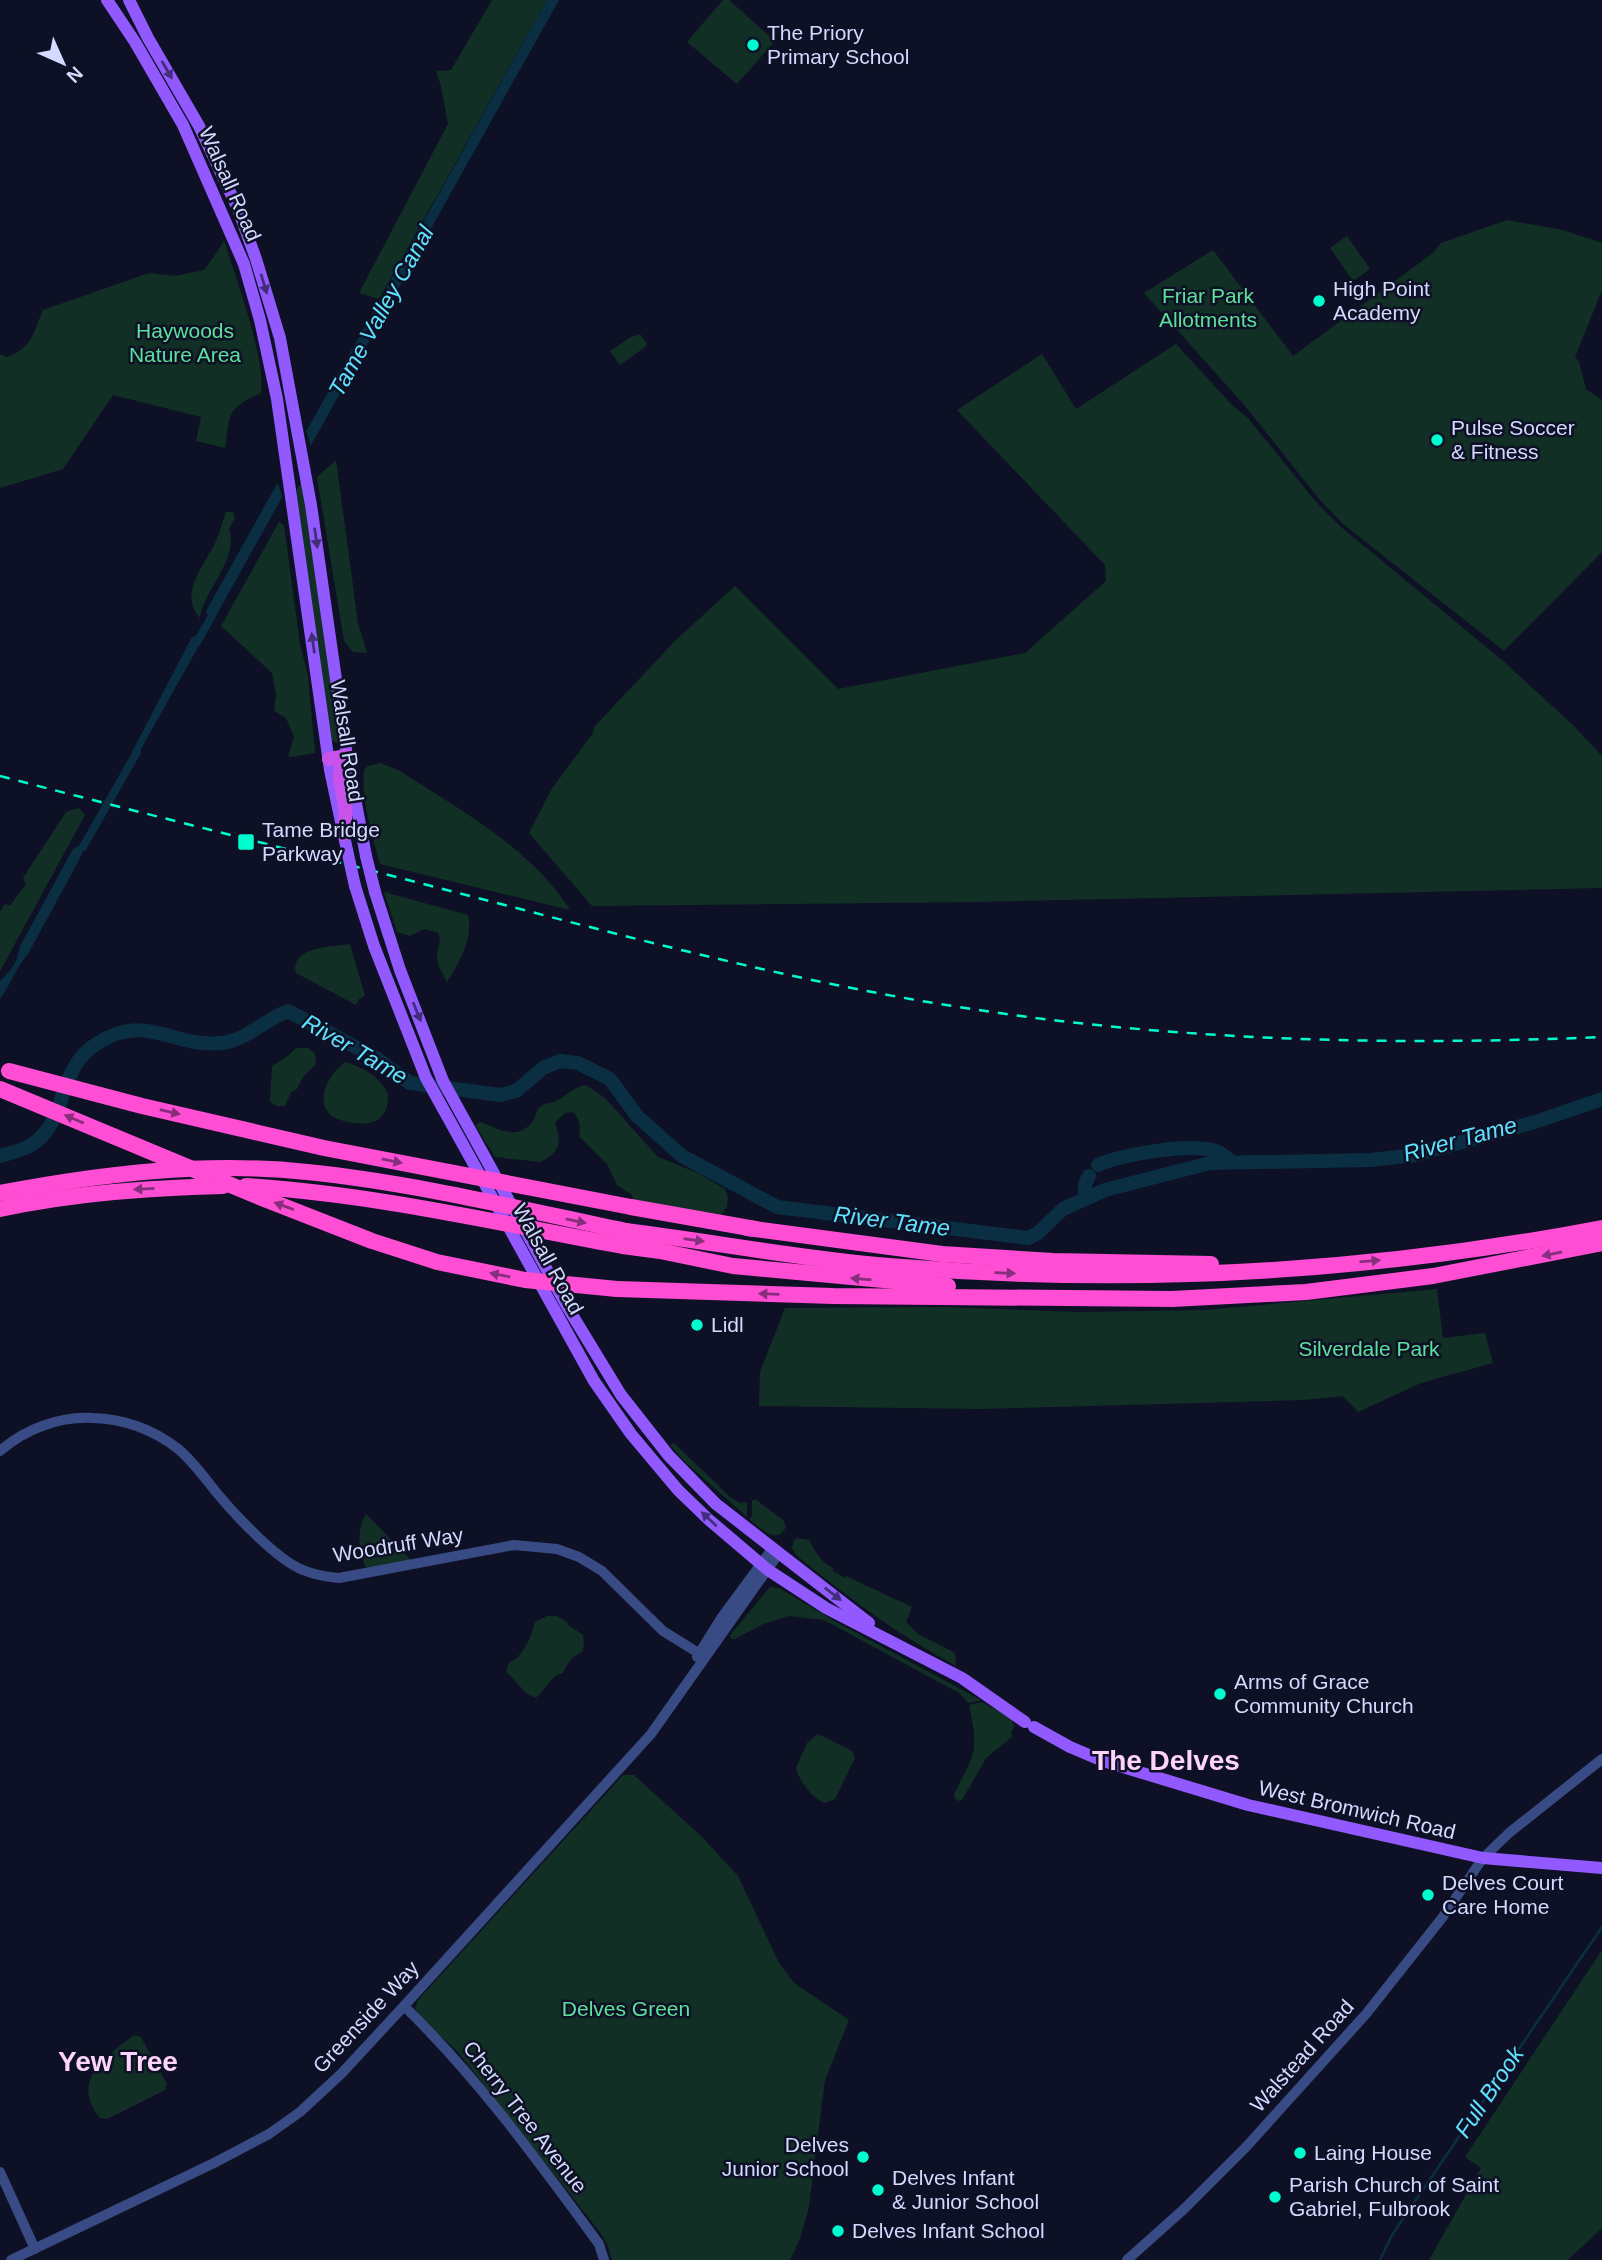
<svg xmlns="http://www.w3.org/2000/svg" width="1602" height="2260" font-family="Helvetica,sans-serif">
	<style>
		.green { fill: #112f25 }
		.water { fill: #0a2e42 }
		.pier { fill: #0e1125 }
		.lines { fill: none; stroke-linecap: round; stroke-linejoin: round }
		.stream { stroke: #0a2e42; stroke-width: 2.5 }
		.canal { stroke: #0a2e42; stroke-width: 8 }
		.river { stroke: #0a2e42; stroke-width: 14 }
		.tertiary { stroke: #394b84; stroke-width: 10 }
		.primary { stroke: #9259ff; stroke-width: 12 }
		.trunk { stroke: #c853ea; stroke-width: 14 }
		.motorway { stroke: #ff4dd4; stroke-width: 16 }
		.rail { stroke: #00fdcf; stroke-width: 2.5; stroke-dasharray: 10 9; stroke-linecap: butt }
		.primary-bridge { stroke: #9259ff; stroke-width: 12 }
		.motorway-bridge { stroke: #ff4dd4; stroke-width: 16 }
		.oneway { fill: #432e7c }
		.oneway2 { fill: #862f7c }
		.poi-dot { fill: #00fdcf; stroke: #0e1125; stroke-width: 2.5 }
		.labels { text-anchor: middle; stroke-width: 5; stroke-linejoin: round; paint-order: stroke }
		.poi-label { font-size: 21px; fill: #d2daff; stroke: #0e1125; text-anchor: start }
		.street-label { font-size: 21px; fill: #d2daff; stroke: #0e1125 }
		.park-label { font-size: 21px; fill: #5de09a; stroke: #0e1125 }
		.water-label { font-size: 23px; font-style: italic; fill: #60e2ff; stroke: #0e1125 }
		.district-label { font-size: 28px; font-weight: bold; fill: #ffd4fb; stroke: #0e1125 }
	</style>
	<rect width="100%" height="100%" fill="#0e1125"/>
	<g class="green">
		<polygon points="492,0 547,0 379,299 359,293 448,124 441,86 436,71 451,70"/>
		<polygon points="723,0 729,0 775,41 737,84 687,42"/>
		<polygon points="1507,220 1563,230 1602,243 1602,290 1575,357 1579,362 1586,389 1602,400 1602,552 1504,651 1343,524 1319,499 1246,407 1144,293 1213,250 1293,356 1433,253 1441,243"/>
		<polygon points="1347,236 1370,269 1353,281 1330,248"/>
		<path d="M224 240C235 276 266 358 261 393 227 408 230 413 225 448L196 441 201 417 113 395 63 469 0 488V354L7 357C33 347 33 333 43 310L149 273 175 276 204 270 218 251Z"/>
		<polygon points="640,334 647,344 645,347 620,365 610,351 631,337"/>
		<polygon points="1176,344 1232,405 1248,418 1316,502 1341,527 1502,660 1573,725 1602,756 1602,888 976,902 592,906 529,833 551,790 593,733 594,727 676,640 735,586 838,689 1025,653 1106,581 1105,565 957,410 1042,354 1076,409"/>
		<polygon points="336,460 358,623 367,653 353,652 344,641 317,477"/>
		<polygon points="302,481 337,724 339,744 330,739 296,491"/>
		<path d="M226 512H233L235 518 229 529C239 560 204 589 200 618 178 595 204 566 215 543 220 533 222 522 226 512Z"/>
		<polygon points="279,522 284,525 300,644 308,676 315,753 291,757 288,756 294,737 286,718 274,711 276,695 272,673 221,626"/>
		<path d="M380 763 400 771C460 810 531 848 570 910L380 864C372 834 361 800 364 770L368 766Z"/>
		<polygon points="79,808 85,815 0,971 0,912 5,904 10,906 26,884 23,878 66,812"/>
		<path d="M384 892 468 915C473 940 460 961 447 982 443 974 436 964 437 955 438 946 442 942 438 933L425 929 410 936 397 932Z"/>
		<path d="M350 944 365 996 359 999 356 1005 296 973C290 946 332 947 350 944Z"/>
		<polygon points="296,1048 308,1048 315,1053 316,1064 303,1077 297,1089 291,1092 285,1106 277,1106 270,1102 272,1066 288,1056"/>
		<path d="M345 1062C363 1067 380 1077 388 1094 389 1121 371 1127 349 1122 342 1121 333 1118 329 1113 315 1097 331 1072 345 1062Z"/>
		<path d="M586 1085 605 1098 658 1157 698 1173 725 1189 728 1197 727 1207 720 1216 633 1199 632 1195 617 1185 607 1164 579 1136C581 1126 580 1120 573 1112L565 1113 555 1122C561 1142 562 1150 541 1162L495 1157 475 1125 481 1122C498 1129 518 1141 532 1122 536 1117 536 1111 540 1107 545 1103 550 1103 556 1101 566 1096 574 1087 586 1085Z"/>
		<polygon points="1437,1289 1443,1338 1485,1333 1493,1363 1421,1383 1358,1412 1343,1396 1304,1400 981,1409 759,1406 760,1372 785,1308 943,1307 1078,1312 1205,1310"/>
		<polygon points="674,1443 730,1497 740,1503 747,1502 747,1517 684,1461 670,1445"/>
		<path d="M755 1499 783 1520 786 1527C777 1546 759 1527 749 1519L752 1516V1501Z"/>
		<path d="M366 1514 411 1560 369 1568 365 1566C359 1548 356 1531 366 1514Z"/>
		<path d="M798 1538 809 1540C816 1552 820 1562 833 1568V1571L845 1578 846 1576 912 1607 906 1622 918 1634 955 1653 956 1666C898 1635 848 1597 797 1556L792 1548 794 1540Z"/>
		<polygon points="770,1587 779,1588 838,1623 981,1700 969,1703 959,1693 824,1620 789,1616 763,1624 735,1639 731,1639 730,1635"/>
		<path d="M547 1616H556L567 1622 568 1625 583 1635 584 1645 582 1652C572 1656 568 1663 563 1673L555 1676 536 1698 527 1694 506 1671 509 1663C522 1658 532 1636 535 1622Z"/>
		<path d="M982 1702 1011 1718 1014 1726 1011 1734 1013 1736 986 1758 962 1800 959 1801 955 1799 954 1794C975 1753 979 1752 969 1705Z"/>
		<path d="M818 1734 852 1751 855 1758 835 1799 825 1803C813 1799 799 1781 796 1768L807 1743Z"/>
		<polygon points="623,1775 634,1775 701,1836 738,1876 779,1963 794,1983 849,2020 825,2080 809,2207 800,2239 790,2260 612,2260 607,2244 599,2231 458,2052 418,2015 415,2008 418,2000"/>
		<polygon points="1602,1950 1602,2228 1568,2260 1429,2260 1481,2168 1465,2157"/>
		<path d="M134 2035 141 2037 167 2084 165 2090 107 2119 100 2118C70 2079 105 2058 134 2035Z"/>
	</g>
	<g class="water">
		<polygon points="547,0 559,0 425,239 421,257 408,271 216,616 210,621 206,611"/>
		<polygon points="201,635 201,642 137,756 132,761 130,756 133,750 192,637"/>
		<path d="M88 840 78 862 28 954C16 968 11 984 0 999V981C11 970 17 965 19 948L73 849Z"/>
	</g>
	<polygon class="pier" points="305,426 312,450 284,501 276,478"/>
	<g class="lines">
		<polyline class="stream" points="1380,2260 1392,2235 1602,1927"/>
		<g class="canal">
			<polyline points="197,642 213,614"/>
			<polyline points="83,847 137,752"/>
		</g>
		<g class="river">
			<path d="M0 1156C13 1152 29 1149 39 1139 67 1115 58 1069 96 1044 147 1011 171 1048 221 1043 245 1041 266 1019 288 1011L376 1058 410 1083 500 1095 516 1091 543 1068 560 1061 578 1063 610 1079 637 1116 682 1156 777 1207 1028 1238 1038 1233 1063 1209 1105 1190 1210 1163 1371 1160 1415 1155 1535 1122 1602 1099"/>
			<path d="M1098 1165C1123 1154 1186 1144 1213 1150 1221 1152 1226 1157 1232 1162"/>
			<polyline points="1085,1198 1085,1184 1089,1176"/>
		</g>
		<g class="tertiary">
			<path d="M0 1451C25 1429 60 1416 93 1418 124 1419 152 1429 177 1448 192 1460 204 1477 216 1492 234 1514 277 1560 303 1570 315 1575 326 1577 339 1578L514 1545 557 1549 579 1557 602 1571 663 1631 705 1657"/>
			<polyline points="697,1657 722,1617 772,1549"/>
			<path d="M404 2006C478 2078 538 2161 599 2244L604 2260"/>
			<polyline points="0,2172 35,2249"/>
			<polyline points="11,2260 214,2163 269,2134 300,2112 341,2074 404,2006 651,1734 779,1553"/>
			<polyline points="1127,2260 1184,2209 1246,2147 1366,2014 1442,1918 1483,1858 1509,1833 1602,1759"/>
		</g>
		<g class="primary">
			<polyline points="107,0 135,42 183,125 244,264 260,320 277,399 330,770 347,850"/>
			<polyline points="129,0 148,38 199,126 238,209 256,259 280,338 311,505 347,756 366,856"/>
			<polyline points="355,886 374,946 426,1078 594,1381 631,1434 678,1490 708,1519 768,1570 826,1608 962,1678 1025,1722"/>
			<polyline points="375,892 400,970 443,1081 568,1308 621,1395 669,1456 716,1504 869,1623"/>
			<polyline points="1034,1727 1070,1747 1103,1761 1248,1805 1483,1858 1602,1868"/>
		</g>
		<g class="trunk">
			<polyline points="329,759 347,756"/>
			<path d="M343 834C344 825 347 815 345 805 342 784 334 776 347 756"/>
		</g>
		<g class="motorway">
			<polyline points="631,1207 755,1229"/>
			<polyline points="747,1228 942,1254 1053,1261 1211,1264"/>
			<path d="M626 1231C714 1242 801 1259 889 1266 1126 1286 1368 1273 1602 1228"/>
			<polyline points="623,1246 660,1251 733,1266 948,1286"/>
			<polyline points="617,1289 833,1296 1172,1299 1306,1292 1433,1276 1602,1243"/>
		</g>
		<path class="rail" d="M0 776C164 819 329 859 493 902 651 943 810 985 972 1009 1181 1041 1391 1046 1602 1037"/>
		<g class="primary-bridge">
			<polyline points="347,850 355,886"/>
			<polyline points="366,856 375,892"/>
		</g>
		<g class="motorway-bridge">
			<polyline points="9,1071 142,1106 324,1148 631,1207"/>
			<polyline points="0,1089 262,1198 372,1241 437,1262 525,1280 617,1289"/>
			<path d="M246 1186C373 1194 498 1223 623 1246"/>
			<path d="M0 1193C100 1174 205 1161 307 1172 415 1183 520 1209 626 1231"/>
			<path d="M0 1209C74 1193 148 1188 223 1186"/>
		</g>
	</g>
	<defs><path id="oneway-solid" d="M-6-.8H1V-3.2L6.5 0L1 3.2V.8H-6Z" transform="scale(1.75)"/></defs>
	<g class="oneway">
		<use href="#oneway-solid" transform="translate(167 70) rotate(60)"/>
		<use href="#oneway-solid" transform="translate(264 284) rotate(73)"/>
		<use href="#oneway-solid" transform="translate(316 538) rotate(82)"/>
		<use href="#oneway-solid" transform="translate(313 643) rotate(-98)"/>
		<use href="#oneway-solid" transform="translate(417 1012) rotate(68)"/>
		<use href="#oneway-solid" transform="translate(709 1519) rotate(-137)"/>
		<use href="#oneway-solid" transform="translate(833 1594) rotate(38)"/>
	</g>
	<g class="oneway2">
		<use href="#oneway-solid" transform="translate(170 1112) rotate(13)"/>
		<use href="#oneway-solid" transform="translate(74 1119) rotate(-157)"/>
		<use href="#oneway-solid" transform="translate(392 1161) rotate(11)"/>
		<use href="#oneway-solid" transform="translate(144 1189) rotate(177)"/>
		<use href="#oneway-solid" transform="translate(284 1206) rotate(-160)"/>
		<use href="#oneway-solid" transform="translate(576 1221) rotate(12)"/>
		<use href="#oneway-solid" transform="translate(694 1240) rotate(8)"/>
		<use href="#oneway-solid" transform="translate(1552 1254) rotate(168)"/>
		<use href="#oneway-solid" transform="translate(1370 1261) rotate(-5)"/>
		<use href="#oneway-solid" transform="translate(1005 1273) rotate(2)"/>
		<use href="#oneway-solid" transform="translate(500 1275) rotate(-169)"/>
		<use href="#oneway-solid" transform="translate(861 1279) rotate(-175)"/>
		<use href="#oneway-solid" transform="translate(769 1294) rotate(-178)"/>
	</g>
	<g class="poi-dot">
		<circle cx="753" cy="45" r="7"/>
		<circle cx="1319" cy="301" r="7"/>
		<circle cx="1437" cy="440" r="7"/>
		<rect x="237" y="833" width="18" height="18" rx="3.5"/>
		<circle cx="697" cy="1325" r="7"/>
		<circle cx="1220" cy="1694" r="7"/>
		<circle cx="1428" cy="1895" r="7"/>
		<circle cx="1300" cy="2153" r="7"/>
		<circle cx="863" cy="2157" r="7"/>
		<circle cx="878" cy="2190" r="7"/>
		<circle cx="1275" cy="2197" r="7"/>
		<circle cx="838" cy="2231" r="7"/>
	</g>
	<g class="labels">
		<g class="poi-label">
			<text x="767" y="40">The Priory<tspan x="767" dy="24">Primary School</tspan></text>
			<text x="1333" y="296">High Point<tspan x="1333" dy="24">Academy</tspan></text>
			<text x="1451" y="435">Pulse Soccer<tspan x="1451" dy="24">&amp; Fitness</tspan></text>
			<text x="262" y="837">Tame Bridge<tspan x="262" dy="24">Parkway</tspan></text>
			<text x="711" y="1332">Lidl</text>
			<text x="1234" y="1689">Arms of Grace<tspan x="1234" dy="24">Community Church</tspan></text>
			<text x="1442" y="1890">Delves Court<tspan x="1442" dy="24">Care Home</tspan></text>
			<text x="849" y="2152" text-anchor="end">Delves<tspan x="849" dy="24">Junior School</tspan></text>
			<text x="1314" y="2160">Laing House</text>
			<text x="892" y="2185">Delves Infant<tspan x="892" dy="24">&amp; Junior School</tspan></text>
			<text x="1289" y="2192">Parish Church of Saint<tspan x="1289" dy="24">Gabriel, Fulbrook</tspan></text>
			<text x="852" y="2238">Delves Infant School</text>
		</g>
		<g class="street-label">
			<text transform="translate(230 184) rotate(66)" y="7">Walsall Road</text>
			<text transform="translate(347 741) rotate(81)" y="7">Walsall Road</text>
			<text transform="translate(548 1259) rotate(61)" y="7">Walsall Road</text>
			<text transform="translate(398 1545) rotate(-9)" y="7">Woodruff Way</text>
			<text transform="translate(1357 1810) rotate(13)" y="7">West Bromwich Road</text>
			<text transform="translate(366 2017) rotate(-47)" y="7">Greenside Way</text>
			<text transform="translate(1302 2056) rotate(-48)" y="7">Walstead Road</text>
			<text transform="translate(525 2117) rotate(52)" y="7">Cherry Tree Avenue</text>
		</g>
		<g class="park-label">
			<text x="1208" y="303">Friar Park<tspan x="1208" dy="24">Allotments</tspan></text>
			<text x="185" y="338">Haywoods<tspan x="185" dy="24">Nature Area</tspan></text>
			<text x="1369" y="1356">Silverdale Park</text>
			<text x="626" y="2016">Delves Green</text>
		</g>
		<g class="water-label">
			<text transform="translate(381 311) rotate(-61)" y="8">Tame Valley Canal</text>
			<text transform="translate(355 1049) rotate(30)" y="8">River Tame</text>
			<text transform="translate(1460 1139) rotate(-15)" y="8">River Tame</text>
			<text transform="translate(892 1221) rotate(7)" y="8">River Tame</text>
			<text transform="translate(1489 2092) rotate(-56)" y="8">Full Brook</text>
		</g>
		<g class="district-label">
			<text x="1166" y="1770">The Delves</text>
			<text x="118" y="2071">Yew Tree</text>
		</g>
	</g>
	<g transform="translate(63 63) rotate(135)" stroke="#0e1125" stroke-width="5" paint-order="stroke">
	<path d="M0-5L12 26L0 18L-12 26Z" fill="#d2daff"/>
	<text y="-10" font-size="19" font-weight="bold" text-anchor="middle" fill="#d2daff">N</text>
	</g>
</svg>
